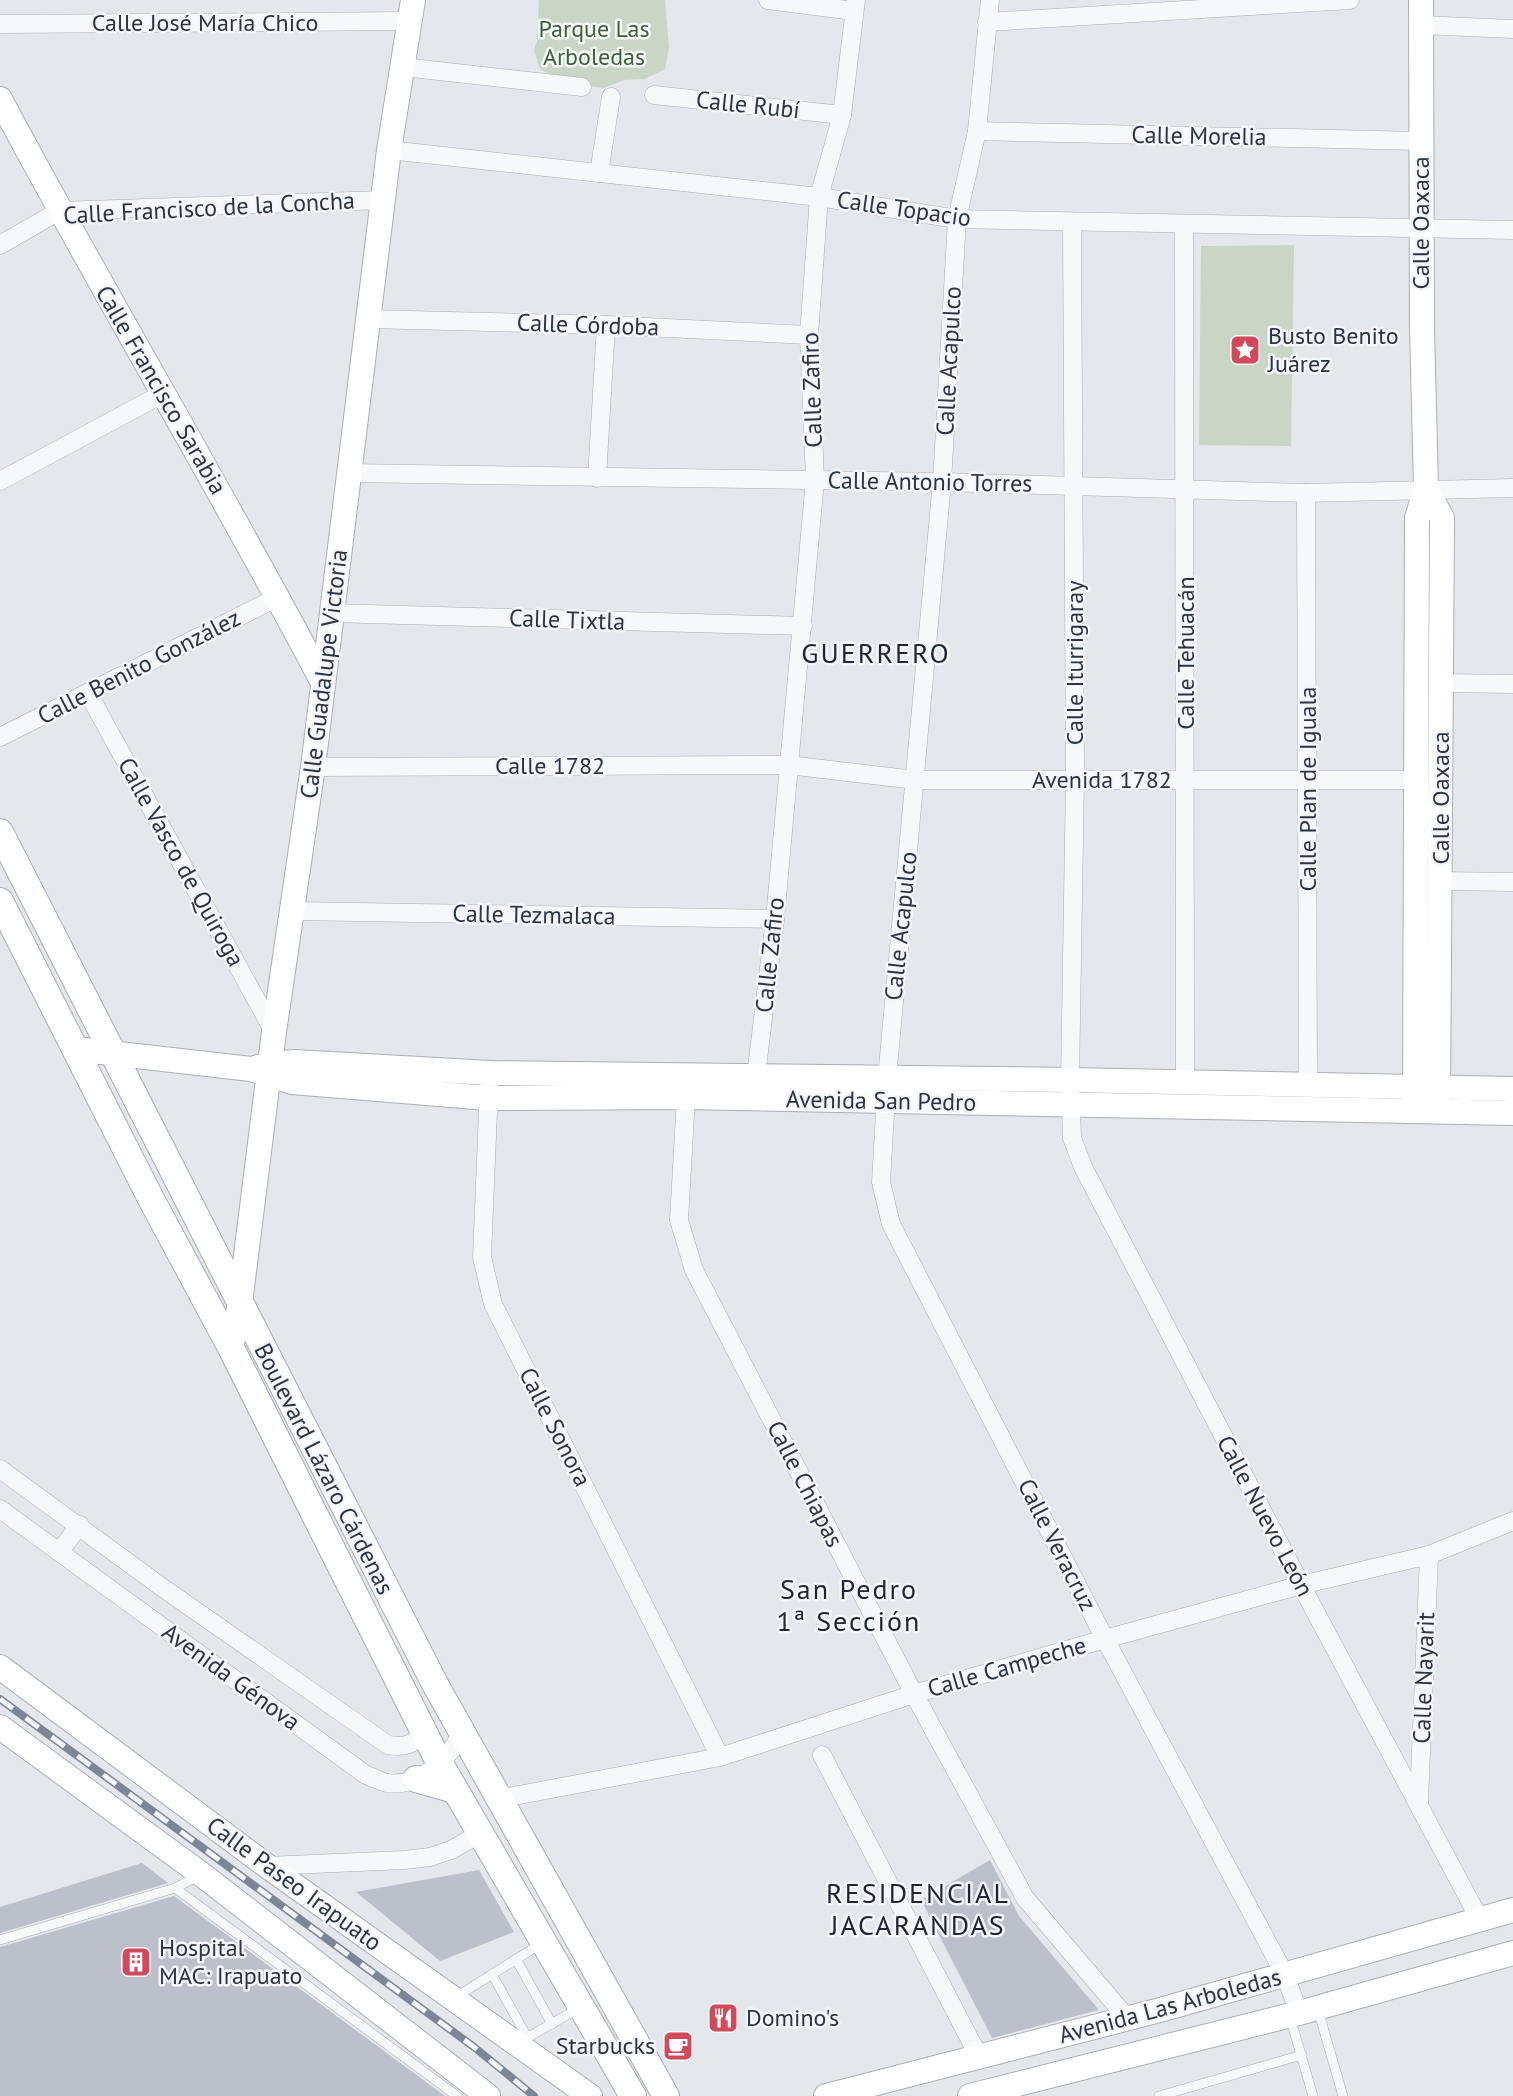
<svg xmlns="http://www.w3.org/2000/svg" width="1513" height="2096" font-family="'PT Sans',sans-serif">
	<style>
		.green { fill: #c9d6c5 }
		.building { fill: #bbc0ca }
		.lines { fill: none; stroke-linecap: round; stroke-linejoin: round }
		.lane-casing { stroke: #a9aeb7; stroke-width: 10 }
		.street-casing { stroke: #a9aeb7; stroke-width: 19 }
		.secondary-casing { stroke: #a9aeb7; stroke-width: 26 }
		.primary-casing { stroke: #a3abb8; stroke-width: 28 }
		.lane { stroke: #f7f8fa; stroke-width: 9 }
		.street { stroke: #f7f8fa; stroke-width: 18 }
		.secondary { stroke: #fff; stroke-width: 24 }
		.primary { stroke: #fff; stroke-width: 26 }
		.rail-casing { stroke: #7d8696; stroke-width: 8 }
		.rail { stroke: #f4f6f9; stroke-width: 5; stroke-dasharray: 16; stroke-linecap: butt }
		.labels { text-anchor: middle; stroke-width: 5; stroke-linejoin: round; paint-order: stroke }
		.street-label { font-size: 24px; fill: #2b3445; stroke: #f4f6f9 }
		.park-label { font-size: 24px; fill: #3f6138; stroke: #f4f6f9 }
		.poi-label { font-size: 24px; fill: #2b3445; stroke: #f4f6f9; text-anchor: start }
		.quarter-label { font-size: 28px; letter-spacing: 2px; fill: #1d2536; stroke: #f4f6f9 }
	</style>
	<rect width="100%" height="100%" fill="#e4e7ec"/>
	<g class="green">
		<polygon points="539,0 665,0 669,47 665,69 645,79 624,80 604,88 565,82 540,69 534,50 537,41"/>
		<polygon points="1294,245 1291,446 1199,445 1201,246"/>
	</g>
	<g class="building">
		<polygon points="990,1860 1019,1916 1099,2010 992,2038 921,1900"/>
		<polygon points="142,1863 168,1883 0,1933 0,1907"/>
		<polygon points="479,1870 514,1932 440,1961 356,1892"/>
		<polygon points="174,1896 445,2096 0,2096 0,1947"/>
	</g>
	<g class="lines">
		<g class="lane-casing">
			<g id="lane">
				<polyline points="175,1888 457,2096"/>
				<polyline points="0,1940 175,1888 198,1876"/>
				<polyline points="516,1959 552,2024"/>
				<polyline points="492,1974 527,2037"/>
				<polyline points="456,1997 542,1943"/>
				<polyline points="1318,2010 1343,2096"/>
				<polyline points="1290,2017 1313,2096"/>
				<polyline points="518,2043 579,2008"/>
				<polyline points="1159,2096 1302,2055"/>
			</g>
		</g>
		<g class="street-casing">
			<g id="street">
				<polyline points="768,0 854,11"/>
				<polyline points="990,0 977,131 957,219 942,482 887,1078 881,1182 891,1224 1105,1639 1285,1975 1299,2013"/>
				<polyline points="987,22 1350,0"/>
				<polyline points="0,24 410,21"/>
				<polyline points="1421,25 1513,29"/>
				<polyline points="403,67 582,87"/>
				<polyline points="654,95 842,115"/>
				<polyline points="977,131 1420,141"/>
				<polyline points="389,150 819,197 957,219 1513,230"/>
				<polyline points="599,173 611,97"/>
				<polyline points="1072,222 1075,779 1070,1080 1072,1138 1083,1167 1301,1585 1480,1920"/>
				<polyline points="1184,224 1185,1082"/>
				<polyline points="0,245 59,211 383,200"/>
				<polyline points="368,319 606,325 809,335"/>
				<polyline points="348,473 942,482 1306,493 1513,488"/>
				<polyline points="597,478 606,325"/>
				<polyline points="0,481 162,394"/>
				<polyline points="1306,493 1308,1085"/>
				<polyline points="331,613 803,626"/>
				<polyline points="1443,683 1513,684"/>
				<polyline points="88,693 274,1032"/>
				<polyline points="0,737 278,597"/>
				<polyline points="313,767 788,765 916,780 1417,780"/>
				<polyline points="1441,881 1513,882"/>
				<polyline points="293,911 775,919"/>
				<polyline points="756,1076 775,919 815,480 809,335 819,197 842,115 856,0"/>
				<polyline points="489,1087 482,1257 493,1304 720,1757"/>
				<polyline points="686,1097 679,1220 694,1270 914,1694 1025,1898 1127,2018"/>
				<path d="M0 1469 163 1588 388 1745C406 1748 413 1744 426 1732"/>
				<path d="M0 1509 366 1775C373 1777 381 1782 387 1783 417 1788 454 1757 461 1731"/>
				<polyline points="59,1552 80,1525"/>
				<polyline points="822,1755 979,2057"/>
				<polyline points="498,1799 720,1757 914,1694 1105,1639 1301,1585 1429,1555 1513,1521"/>
				<polyline points="1419,1802 1429,1555"/>
				<polyline points="267,1866 404,1860 430,1857 451,1850 481,1833"/>
			</g>
		</g>
		<g class="secondary-casing">
			<g id="secondary">
				<path d="M0 99C104 295 219 485 322 681"/>
				<polyline points="1426,488 1442,518 1438,1103"/>
				<polyline points="75,1049 251,1069 292,1082 488,1098 686,1097 1513,1113"/>
				<polyline points="255,1068 270,1064 295,1062 490,1073 1070,1080 1513,1089"/>
				<polyline points="1415,1104 1417,518 1426,488 1422,328 1421,0"/>
				<polyline points="231,1348 240,1303 274,1032 313,767 389,150 413,0"/>
				<polyline points="0,1667 267,1866 590,2096"/>
				<polyline points="0,1727 201,1874 488,2096"/>
				<polyline points="826,2096 1160,2010 1513,1910"/>
				<polyline points="970,2096 1299,2013 1513,1953"/>
			</g>
		</g>
		<g class="primary-casing">
			<g id="primary">
				<polyline points="0,832 435,1684 666,2096"/>
				<polyline points="0,901 150,1197 231,1348 439,1762 633,2096"/>
				<polyline points="416,1779 455,1790"/>
			</g>
		</g>
		<use href="#lane" class="lane"/>
		<use href="#street" class="street"/>
		<use href="#secondary" class="secondary"/>
		<use href="#primary" class="primary"/>
		<g class="rail-casing">
			<polyline id="rail" points="0,1699 474,2047 534,2096"/>
		</g>
		<use href="#rail" class="rail"/>
	</g>
	<defs>
		<g id="sight-square" transform="scale(1.575)"><rect x="-9" y="-9" width="18" height="18" rx="4" fill="#d1495b" stroke="#f4f6f9"/><path d="M0-6L1.8-2.2L6-1.7L2.9 1.2L3.7 5.4L0 3.3L-3.7 5.4L-2.9 1.2L-6-1.7L-1.8-2.2Z" fill="#fff"/></g>
		<g id="building-square" transform="scale(1.575)"><rect x="-9" y="-9" width="18" height="18" rx="4" fill="#d1495b" stroke="#f4f6f9"/><path d="M-4-6H4V6H1V3H-1V6H-4ZM-2.5-4.3h1.7v1.8h-1.7ZM.8-4.3h1.7v1.8H.8ZM-2.5-1h1.7V.8h-1.7ZM.8-1h1.7V.8H.8Z" fill="#fff"/></g>
		<g id="restaurant-square" transform="scale(1.575)"><rect x="-9" y="-9" width="18" height="18" rx="4" fill="#d1495b" stroke="#f4f6f9"/><path d="M-5-6h1v4h1v-4h1v4h1v-4h1v5L-1.5 .5V6h-2V.5L-5-1ZM5-6V6H3V1.5H1.5Q1.5-4 5-6Z" fill="#fff"/></g>
		<g id="cafe-square" transform="scale(1.575)"><rect x="-9" y="-9" width="18" height="18" rx="4" fill="#d1495b" stroke="#f4f6f9"/><path d="M-5.5-4.5H6V0H3Q3 3.5 0 3.5H-2.5Q-5.5 3.5-5.5 0ZM3-3.2v2h1.7v-2ZM-6 4.5H4V6H-6Z" fill="#fff"/></g>
	</defs>
	<g fill-rule="evenodd">
		<use href="#sight-square" x="1245" y="350"/>
		<use href="#building-square" x="136" y="1962"/>
		<use href="#restaurant-square" x="723" y="2018"/>
		<use href="#cafe-square" x="678" y="2046"/>
	</g>
	<g class="labels">
		<g class="street-label">
			<text x="205" y="31">Calle José María Chico</text>
			<text transform="translate(748 105) rotate(6)" y="8">Calle Rubí</text>
			<text transform="translate(1199 136) rotate(1)" y="8">Calle Morelia</text>
			<text transform="translate(209 208) rotate(-3)" y="8">Calle Francisco de la Concha</text>
			<text transform="translate(904 209) rotate(8)" y="8">Calle Topacio</text>
			<text transform="translate(1421 223) rotate(-90)" y="8">Calle Oaxaca</text>
			<text transform="translate(588 325) rotate(2)" y="8">Calle Córdoba</text>
			<text transform="translate(949 361) rotate(-87)" y="8">Calle Acapulco</text>
			<text transform="translate(161 390) rotate(60)" y="8">Calle Francisco Sarabia</text>
			<text transform="translate(812 390) rotate(-92)" y="8">Calle Zafiro</text>
			<text transform="translate(930 482) rotate(1)" y="8">Calle Antonio Torres</text>
			<text transform="translate(567 620) rotate(2)" y="8">Calle Tixtla</text>
			<text transform="translate(1186 653) rotate(-90)" y="8">Calle Tehuacán</text>
			<text transform="translate(1075 663) rotate(-90)" y="8">Calle Iturrigaray</text>
			<text transform="translate(139 667) rotate(-27)" y="8">Calle Benito González</text>
			<text transform="translate(324 674) rotate(-83)" y="8">Calle Guadalupe Victoria</text>
			<text x="550" y="774">Calle 1782</text>
			<text x="1102" y="788">Avenida 1782</text>
			<text transform="translate(1308 789) rotate(-90)" y="8">Calle Plan de Iguala</text>
			<text transform="translate(1441 798) rotate(-90)" y="8">Calle Oaxaca</text>
			<text transform="translate(181 862) rotate(61)" y="8">Calle Vasco de Quiroga</text>
			<text transform="translate(534 915) rotate(1)" y="8">Calle Tezmalaca</text>
			<text transform="translate(901 926) rotate(-84)" y="8">Calle Acapulco</text>
			<text transform="translate(770 955) rotate(-84)" y="8">Calle Zafiro</text>
			<text transform="translate(881 1101) rotate(1)" y="8">Avenida San Pedro</text>
			<text transform="translate(555 1427) rotate(63)" y="8">Calle Sonora</text>
			<text transform="translate(324 1469) rotate(63)" y="8">Boulevard Lázaro Cárdenas</text>
			<text transform="translate(805 1484) rotate(63)" y="8">Calle Chiapas</text>
			<text transform="translate(1265 1516) rotate(62)" y="8">Calle Nuevo León</text>
			<text transform="translate(1057 1545) rotate(63)" y="8">Calle Veracruz</text>
			<text transform="translate(1007 1667) rotate(-16)" y="8">Calle Campeche</text>
			<text transform="translate(231 1677) rotate(36)" y="8">Avenida Génova</text>
			<text transform="translate(1424 1678) rotate(-88)" y="8">Calle Nayarit</text>
			<text transform="translate(294 1884) rotate(36)" y="8">Calle Paseo Irapuato</text>
			<text transform="translate(1170 2006) rotate(-15)" y="8">Avenida Las Arboledas</text>
		</g>
		<g class="park-label">
			<text x="594" y="37">Parque Las<tspan x="594" dy="28">Arboledas</tspan></text>
		</g>
		<g class="poi-label">
			<text x="1268" y="344">Busto Benito<tspan x="1268" dy="28">Juárez</tspan></text>
			<text x="159" y="1956">Hospital<tspan x="159" dy="28">MAC: Irapuato</tspan></text>
			<text x="746" y="2026">Domino's</text>
			<text x="655" y="2054" text-anchor="end">Starbucks</text>
		</g>
		<g class="quarter-label">
			<text x="876" y="663">GUERRERO</text>
			<text x="849" y="1599">San Pedro<tspan x="849" dy="32">1ª Sección</tspan></text>
			<text x="918" y="1903">RESIDENCIAL<tspan x="918" dy="32">JACARANDAS</tspan></text>
		</g>
	</g>
</svg>
